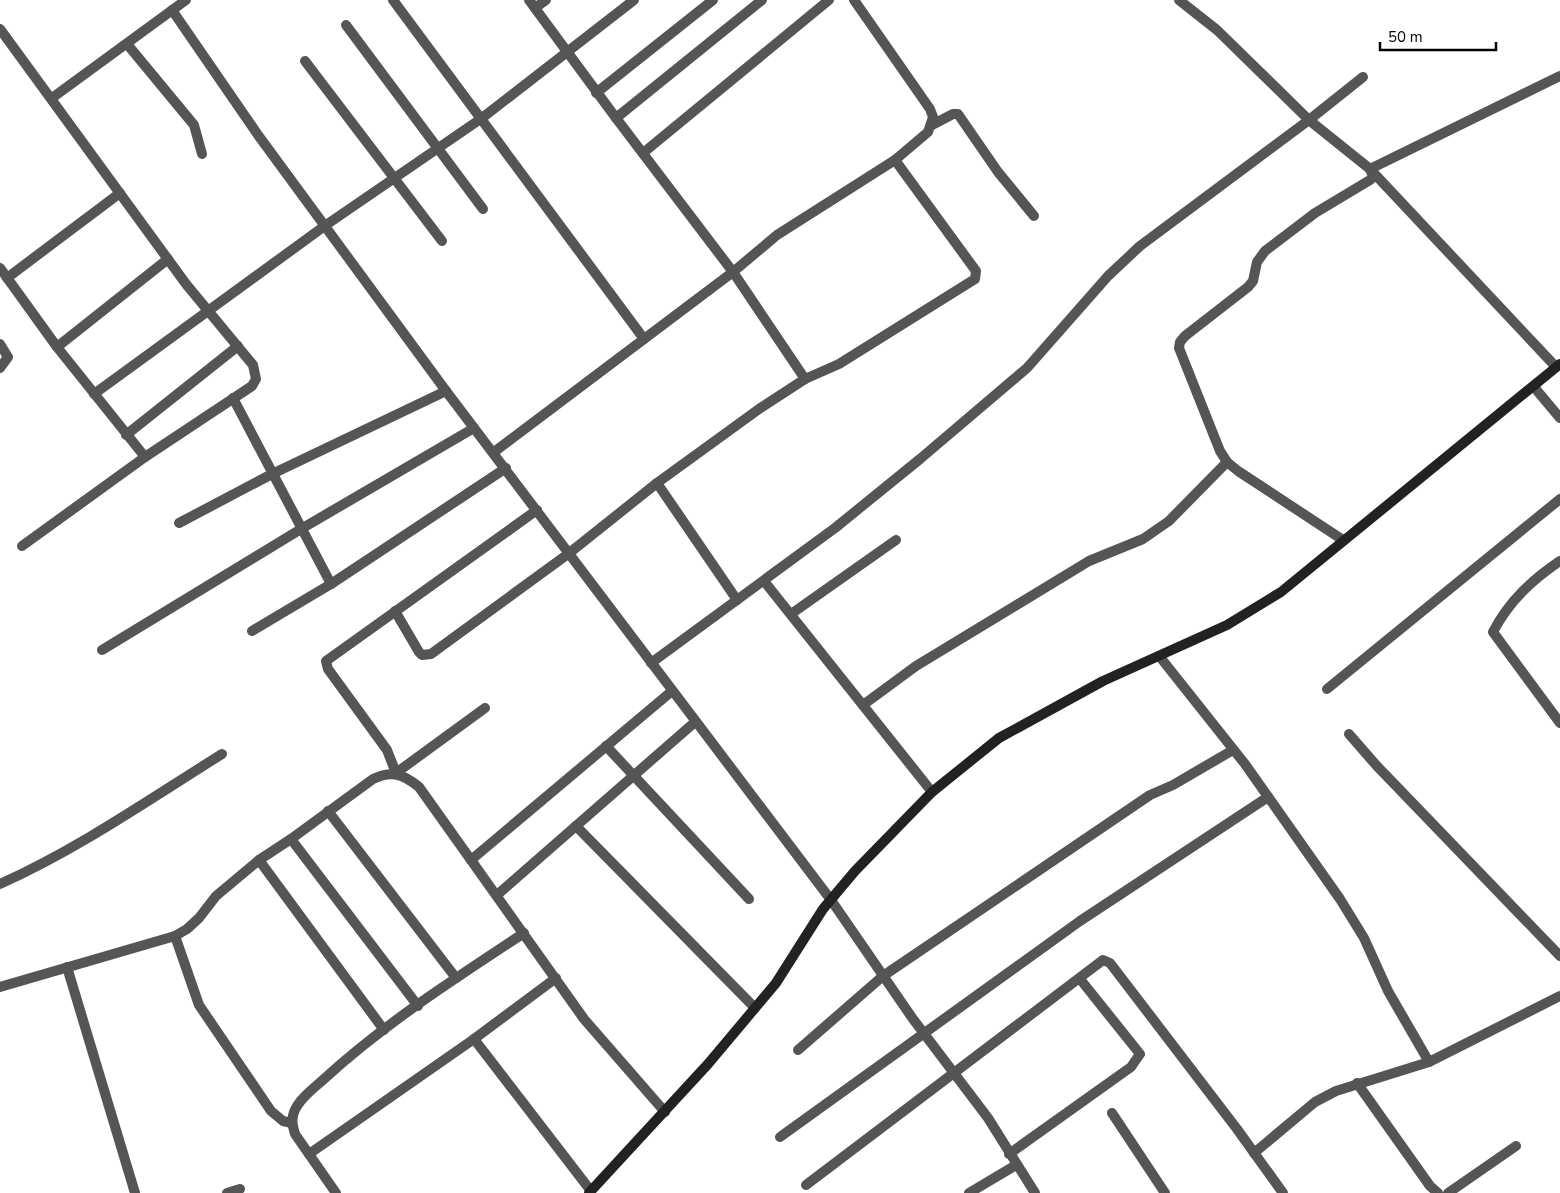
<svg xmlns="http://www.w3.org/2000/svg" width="1560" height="1193" font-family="'Nunito Sans',sans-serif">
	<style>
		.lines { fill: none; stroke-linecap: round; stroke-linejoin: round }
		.street { stroke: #555; stroke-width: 10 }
		.secondary { stroke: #222; stroke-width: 10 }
	</style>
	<rect width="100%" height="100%" fill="#fff"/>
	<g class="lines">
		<g class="street">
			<polyline points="393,0 644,339"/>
			<polyline points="529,0 616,118 733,272 805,379"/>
			<polyline points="1179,0 1217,30 1309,120 1370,169 1556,367"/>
			<polyline points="535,8 546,0"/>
			<polyline points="172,10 258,135 446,391 831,900 913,1019 988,1118 1035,1193"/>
			<polyline points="346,25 483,209"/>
			<polyline points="0,29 186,284 253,365 256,379 252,386 145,457 22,546"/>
			<polyline points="127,44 194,125 202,154"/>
			<polyline points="305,61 442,241"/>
			<polyline points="596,93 713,0"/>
			<polyline points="52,98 186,0"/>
			<polyline points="616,118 762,0"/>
			<polyline points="932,125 953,114 958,114 998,172 1034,216"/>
			<polyline points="643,153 829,0"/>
			<polyline points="1370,169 1560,76"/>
			<polyline points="0,268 57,347 145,457"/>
			<polyline points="7,278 120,193"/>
			<polyline points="0,344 8,357 0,368"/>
			<polyline points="57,347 168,259"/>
			<polyline points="1534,387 1560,418"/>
			<polyline points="94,394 326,225 482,118 634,0"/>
			<polyline points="233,398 331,584 506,468"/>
			<polyline points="126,435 238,346"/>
			<polyline points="494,452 733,272 777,235 895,160 928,132 933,117 930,109 854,0"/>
			<polyline points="657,483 737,600"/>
			<polyline points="179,523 272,474 446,391"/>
			<polyline points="1343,540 1238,471 1227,462 1220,451 1179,348 1180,342 1185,336 1248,287 1253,281 1257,262 1265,251 1315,213 1370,180 1373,177 1370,169"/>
			<path d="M1560 561C1532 580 1509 601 1493 632L1560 723"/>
			<polyline points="764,581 932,792"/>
			<polyline points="395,611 419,652 422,655 431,654 568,554 657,483 759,409 805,379 839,364 975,279 976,271 895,160"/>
			<polyline points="791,614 896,540"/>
			<polyline points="252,631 331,584"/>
			<polyline points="102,650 301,529 474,428"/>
			<polyline points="1160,657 1245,764 1340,899 1364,938 1388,991 1429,1062"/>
			<polyline points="651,663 835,528 920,459 1027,368 1108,276 1140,246 1309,120 1363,77"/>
			<polyline points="1327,689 1560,499"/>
			<polyline points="863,705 916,666 1089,561 1143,539 1169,521 1227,462"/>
			<polyline points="485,708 396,773 387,750 328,669 326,661 537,510"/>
			<polyline points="1349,734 1376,765 1560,956"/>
			<polyline points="606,746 749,899"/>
			<polyline points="328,811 456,978"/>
			<polyline points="576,826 755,1008"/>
			<polyline points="291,839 418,1006"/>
			<polyline points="259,860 384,1030"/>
			<polyline points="471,860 672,691"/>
			<path d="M0 884C78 849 150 799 222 754"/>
			<polyline points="497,895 695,722"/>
			<polyline points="175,936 199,1005 271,1111 283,1121 292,1123"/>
			<polyline points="67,967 135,1193"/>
			<path d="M0 987 175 936 187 929 199 918 216 896 259 860 291 839 373 779C392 770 403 774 419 787L584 1019 665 1112"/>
			<polyline points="474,1039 591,1191"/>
			<polyline points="798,1050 883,976 1150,795 1173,785 1233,750"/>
			<polyline points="1357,1083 1430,1186 1438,1193"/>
			<polyline points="1112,1113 1165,1193"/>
			<polyline points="780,1137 1080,921 1268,797"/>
			<polyline points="1254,1153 1315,1102 1336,1091 1429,1062 1560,996"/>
			<polyline points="309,1154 474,1039 556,978"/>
			<polyline points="1009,1154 1131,1067 1140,1054 1080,979"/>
			<polyline points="806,1185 1103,960 1110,963 1237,1129 1283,1193"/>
			<polyline points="227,1193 240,1189"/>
			<path d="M336 1193 295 1134C293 1127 291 1120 294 1112 299 1099 314 1088 324 1079 385 1023 456 978 524 933"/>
			<polyline points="969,1193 1016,1165"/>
			<polyline points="1448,1193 1516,1146"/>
		</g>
		<polyline class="secondary" points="589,1193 708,1064 776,983 823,909 855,871 932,792 999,738 1103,681 1227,625 1281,592 1560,364"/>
	</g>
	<path d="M1380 42v8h116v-8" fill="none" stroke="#000000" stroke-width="2.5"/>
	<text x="1388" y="42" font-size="15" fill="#000000" stroke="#ffffff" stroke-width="4" paint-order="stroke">50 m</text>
</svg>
